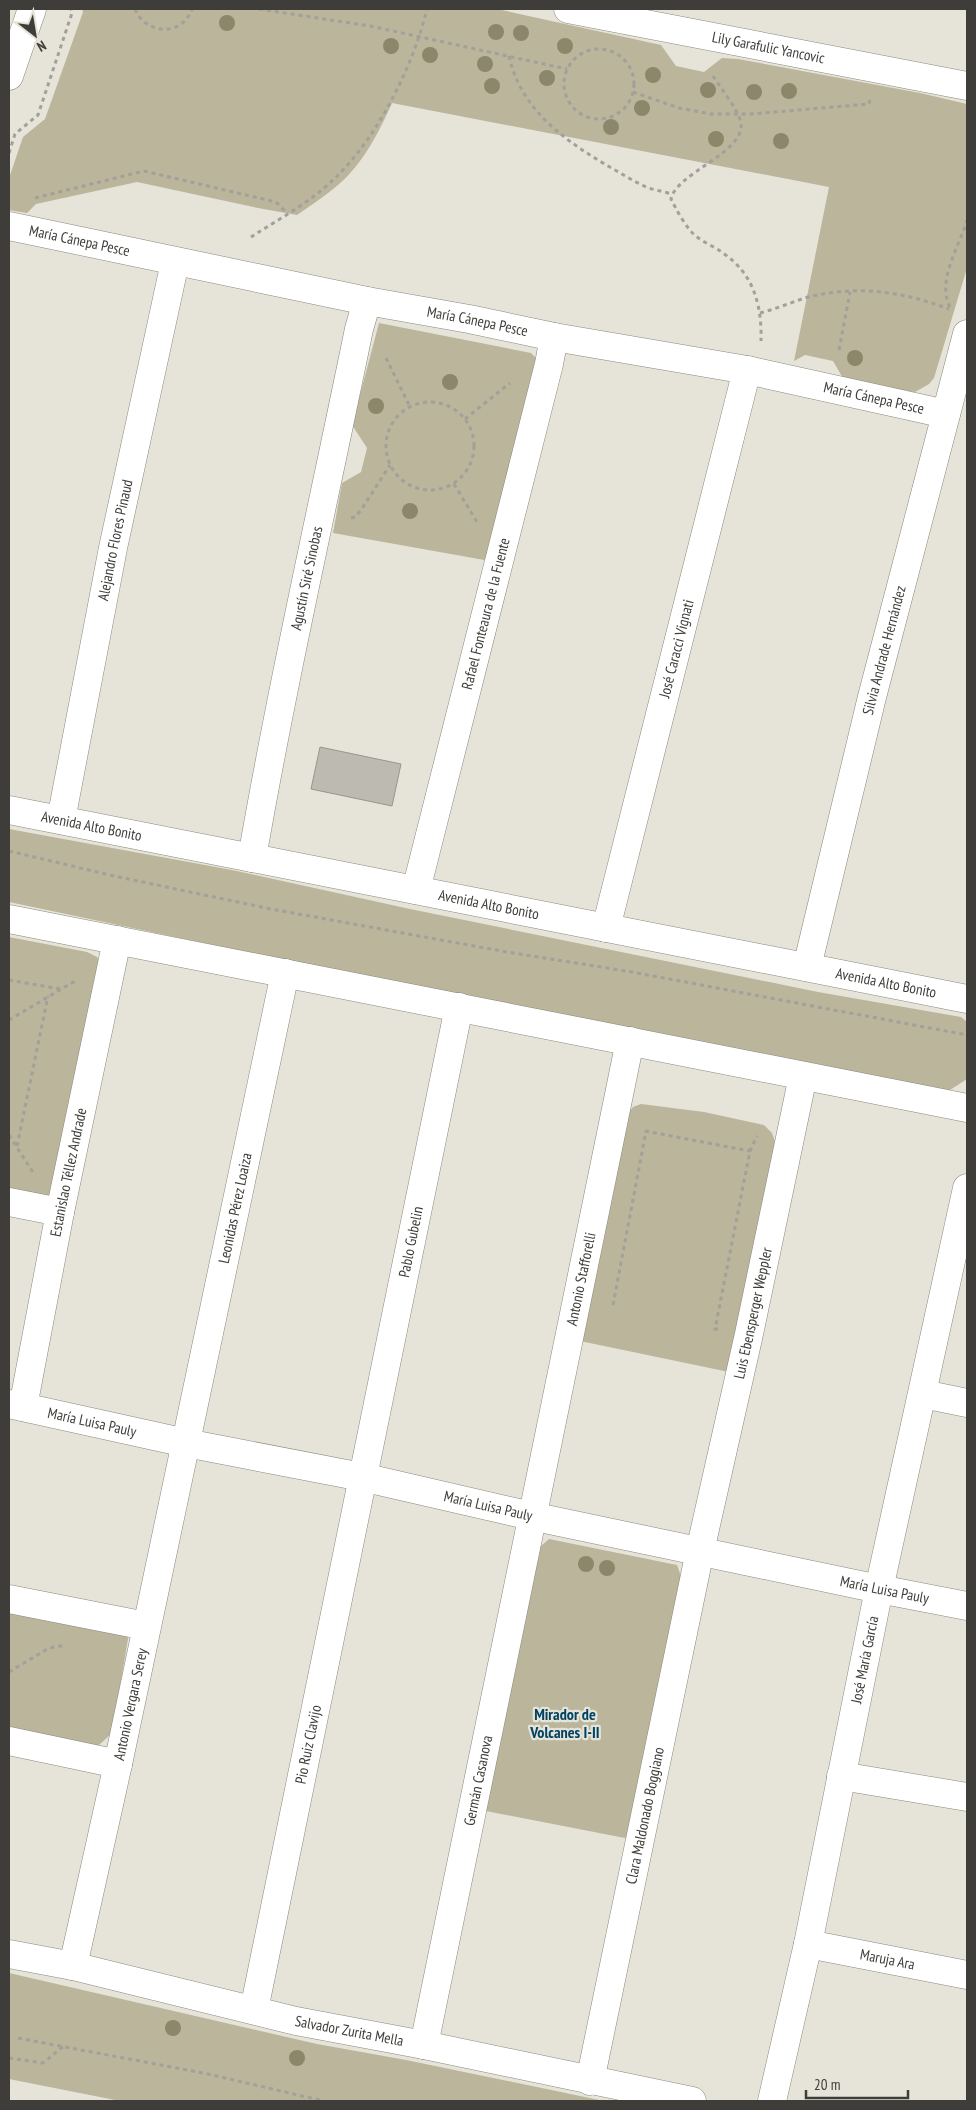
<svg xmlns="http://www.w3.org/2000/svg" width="976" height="2110" font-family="'PT Sans Narrow',sans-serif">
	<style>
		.green { fill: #bab59b }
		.building { fill: #bdbbb1; stroke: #98968c }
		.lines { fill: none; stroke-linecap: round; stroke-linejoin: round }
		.minor-casing { stroke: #8a887e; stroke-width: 29 }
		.path { stroke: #a2a098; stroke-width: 3; stroke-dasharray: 4 4; stroke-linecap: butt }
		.minor { stroke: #fff; stroke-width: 28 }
		.tree { fill: #8c876b }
		.labels { text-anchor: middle; stroke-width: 4.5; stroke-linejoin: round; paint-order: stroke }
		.street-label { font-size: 15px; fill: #3e3d39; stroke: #e6e4d9 }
		.neighbourhood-label { font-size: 16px; font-weight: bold; fill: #004362; stroke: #e6e4d9 }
	</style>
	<rect width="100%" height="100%" fill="#e6e4d9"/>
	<g class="green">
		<path d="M82 9H497L661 45 676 66 704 72 722 58 738 59 920 93 967 104V268L934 378 929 384 915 392 844 380 833 361 805 355 794 361 829 187 392 103C379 132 363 164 338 185 325 196 311 205 297 215L258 208 137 182 36 204 27 213 9 210V178L23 137 45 119 83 12Z"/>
		<polygon points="379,323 531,353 538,360 490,561 333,533 342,483 361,472 367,448 352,425"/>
		<polygon points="9,829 232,870 410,909 818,992 961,1017 967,1022 967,1079 950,1090 942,1091 375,979 9,902"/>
		<polygon points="9,937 87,952 97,957 101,964 50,1196 9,1194"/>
		<polygon points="641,1104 704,1112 764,1125 772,1133 775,1142 765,1197 729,1372 580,1341 628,1113 633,1107"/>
		<polygon points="549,1539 677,1565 682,1579 630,1839 481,1810 536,1554 541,1546"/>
		<polygon points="9,1609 127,1634 128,1639 112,1733 99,1745 91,1747 9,1731"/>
		<polygon points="9,1973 317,2044 406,2060 604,2101 120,2101 9,2079"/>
	</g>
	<polygon class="building" points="320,747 401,764 392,806 311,789"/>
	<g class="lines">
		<g class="minor-casing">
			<g id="minor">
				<path id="s1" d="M568 9 967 86"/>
				<polyline points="9,76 32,9"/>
				<path id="s2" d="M9 226 367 301 469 319 554 337 747 370 946 414"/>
				<path id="s3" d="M9 810 967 999"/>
				<path id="s4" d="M61 820 113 548 175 262"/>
				<path id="s5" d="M252 858C283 680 323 505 359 329L367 301"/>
				<path id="s6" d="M416 890 549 364 554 337"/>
				<polyline points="9,919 967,1108"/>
				<path id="s7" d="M606 928 747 370"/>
				<path id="s8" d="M807 967 872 697 967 334"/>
				<polyline points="9,1202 60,1212"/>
				<polyline points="923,1394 967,1403"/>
				<path id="s9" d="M9 1404 186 1443 362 1477 531 1516 879 1589 967 1606"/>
				<path id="s10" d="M23 1407 60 1212 117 940"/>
				<polyline points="9,1599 146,1626"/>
				<polyline points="9,1741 118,1764"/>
				<polyline points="841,1776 967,1797"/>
				<path id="s11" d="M808 1944 967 1975"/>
				<path id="s12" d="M9 1954 73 1966 296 2021 424 2045 692 2101"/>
				<path id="s13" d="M73 1966 118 1764 285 973"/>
				<path id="s14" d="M254 2010 459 1007"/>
				<path id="s15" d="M424 2045 630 1041"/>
				<path id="s16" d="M590 2081 700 1551 749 1334 803 1076"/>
				<path id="s17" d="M772 2101 808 1944 879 1589 967 1188"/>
			</g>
		</g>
		<g class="path">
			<path d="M135 9C146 35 182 37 192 9"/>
			<polyline points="259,9 370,26 567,69"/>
			<circle cx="599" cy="84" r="35"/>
			<path d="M509 56C523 120 582 151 634 181L648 188 672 194"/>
			<path d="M713 76C720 87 739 111 741 123 745 153 676 173 671 199 676 209 687 230 697 237 705 243 715 247 723 253 754 274 762 306 761 341"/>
			<polyline points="633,92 679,108 711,114 751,114 869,104 870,100"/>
			<polyline points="9,153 15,134 38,115 72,13 71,9"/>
			<polyline points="35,198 144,171 276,202 287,213"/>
			<path d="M251 237C279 219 311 202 335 178 378 137 413 66 427 9"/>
			<path d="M950 307C936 280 960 246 967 220"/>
			<path d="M760 313C776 309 792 302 808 297 858 285 901 291 949 309"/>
			<polyline points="839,350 850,292"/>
			<polyline points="386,358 410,407"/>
			<circle cx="430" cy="446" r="44"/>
			<polyline points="465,419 510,383"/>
			<polyline points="454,484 477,522"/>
			<polyline points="351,518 355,517 361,510 390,465"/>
			<polyline points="9,851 114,876 271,909 507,952 632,972 967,1035"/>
			<polyline points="9,980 60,989"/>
			<polyline points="9,1020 75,981"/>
			<polyline points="645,1131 750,1151"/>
			<polyline points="9,1135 34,1174"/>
			<polyline points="17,1146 48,996"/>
			<polyline points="613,1305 646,1131"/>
			<polyline points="718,1329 715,1329 750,1151 757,1136"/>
			<polyline points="9,1672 49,1648 66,1645"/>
			<polyline points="18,2038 208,2074 324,2101"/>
			<polyline points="9,2058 43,2063 64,2046"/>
		</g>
		<use href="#minor" class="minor"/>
	</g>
	<g class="tree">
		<circle cx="227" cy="23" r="8"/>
		<circle cx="496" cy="32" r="8"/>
		<circle cx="521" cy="33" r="8"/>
		<circle cx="391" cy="46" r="8"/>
		<circle cx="565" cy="46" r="8"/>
		<circle cx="430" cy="55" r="8"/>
		<circle cx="485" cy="64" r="8"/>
		<circle cx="653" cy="75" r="8"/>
		<circle cx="547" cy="78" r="8"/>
		<circle cx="492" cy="86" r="8"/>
		<circle cx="708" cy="90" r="8"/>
		<circle cx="789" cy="91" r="8"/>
		<circle cx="754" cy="92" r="8"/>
		<circle cx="642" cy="108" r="8"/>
		<circle cx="611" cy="127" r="8"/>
		<circle cx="716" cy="139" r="8"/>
		<circle cx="781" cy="141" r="8"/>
		<circle cx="855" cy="358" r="8"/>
		<circle cx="450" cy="382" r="8"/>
		<circle cx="376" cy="406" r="8"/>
		<circle cx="410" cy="511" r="8"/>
		<circle cx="586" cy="1564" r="8"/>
		<circle cx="607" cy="1568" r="8"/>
		<circle cx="173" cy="2028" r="8"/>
		<circle cx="297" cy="2058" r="8"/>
	</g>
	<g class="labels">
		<g class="street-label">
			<text dy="5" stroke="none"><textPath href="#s1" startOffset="204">Lily Garafulic Yancovic</textPath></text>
			<text dy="5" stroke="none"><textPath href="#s2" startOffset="72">María Cánepa Pesce</textPath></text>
			<text dy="5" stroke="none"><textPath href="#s2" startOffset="478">María Cánepa Pesce</textPath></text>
			<text dy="5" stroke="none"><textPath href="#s2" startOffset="882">María Cánepa Pesce</textPath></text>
			<text dy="5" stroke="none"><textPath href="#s4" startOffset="285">Alejandro Flores Pinaud</textPath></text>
			<text dy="5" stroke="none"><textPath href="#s5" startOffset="285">Agustín Siré Sinobas</textPath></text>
			<text dy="5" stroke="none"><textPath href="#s6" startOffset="285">Rafael Fonteaura de la Fuente</textPath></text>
			<text dy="5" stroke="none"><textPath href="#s7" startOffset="288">José Caracci Vignati</textPath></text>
			<text dy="5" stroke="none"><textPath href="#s8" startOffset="326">Silvia Andrade Hernández</textPath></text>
			<text dy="5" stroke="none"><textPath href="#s3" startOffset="84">Avenida Alto Bonito</textPath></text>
			<text dy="5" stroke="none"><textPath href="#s3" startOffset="489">Avenida Alto Bonito</textPath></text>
			<text dy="5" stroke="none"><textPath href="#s3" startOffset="894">Avenida Alto Bonito</textPath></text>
			<text dy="5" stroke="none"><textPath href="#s10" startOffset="239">Estanislao Téllez Andrade</textPath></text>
			<text dy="5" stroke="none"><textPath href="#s13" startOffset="775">Leonidas Pérez Loaiza</textPath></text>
			<text dy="5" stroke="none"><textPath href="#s14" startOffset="784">Pablo Gubelin</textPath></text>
			<text dy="5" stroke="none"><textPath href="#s15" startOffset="782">Antonio Stafforelli</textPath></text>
			<text dy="5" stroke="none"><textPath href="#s16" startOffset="785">Luis Ebensperger Weppler</textPath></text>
			<text dy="5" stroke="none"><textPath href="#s9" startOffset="85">María Luisa Pauly</textPath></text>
			<text dy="5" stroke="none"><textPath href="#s9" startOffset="490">María Luisa Pauly</textPath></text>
			<text dy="5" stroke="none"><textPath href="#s9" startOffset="895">María Luisa Pauly</textPath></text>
			<text dy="5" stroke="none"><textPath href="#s17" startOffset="451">José María García</textPath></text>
			<text dy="5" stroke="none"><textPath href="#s13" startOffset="268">Antonio Vergara Serey</textPath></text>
			<text dy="5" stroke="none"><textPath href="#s14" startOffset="271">Pio Ruiz Clavijo</textPath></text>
			<text dy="5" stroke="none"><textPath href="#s15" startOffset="270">Germán Casanova</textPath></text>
			<text dy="5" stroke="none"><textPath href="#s16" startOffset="271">Clara Maldonado Boggiano</textPath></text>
			<text dy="5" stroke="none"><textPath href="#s11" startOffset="81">Maruja Ara</textPath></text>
			<text dy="5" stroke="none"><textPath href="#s12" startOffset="349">Salvador Zurita Mella</textPath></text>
		</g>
		<g class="neighbourhood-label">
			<text x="565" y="1720">Mirador de<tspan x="565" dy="18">Volcanes I-II</tspan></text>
		</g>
	</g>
	<rect width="976" height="2110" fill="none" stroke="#3e3d39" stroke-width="20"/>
	<g transform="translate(35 35) rotate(149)" stroke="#e6e4d9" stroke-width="4" paint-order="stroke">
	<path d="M0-4L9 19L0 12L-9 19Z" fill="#3e3d39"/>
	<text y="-8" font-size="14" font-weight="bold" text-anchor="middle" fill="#3e3d39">N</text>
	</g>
	<path d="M806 2090v8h102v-8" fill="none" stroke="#3e3d39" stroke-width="2.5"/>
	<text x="814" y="2090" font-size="15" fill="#3e3d39" stroke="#e6e4d9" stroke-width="4" paint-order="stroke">20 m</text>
</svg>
